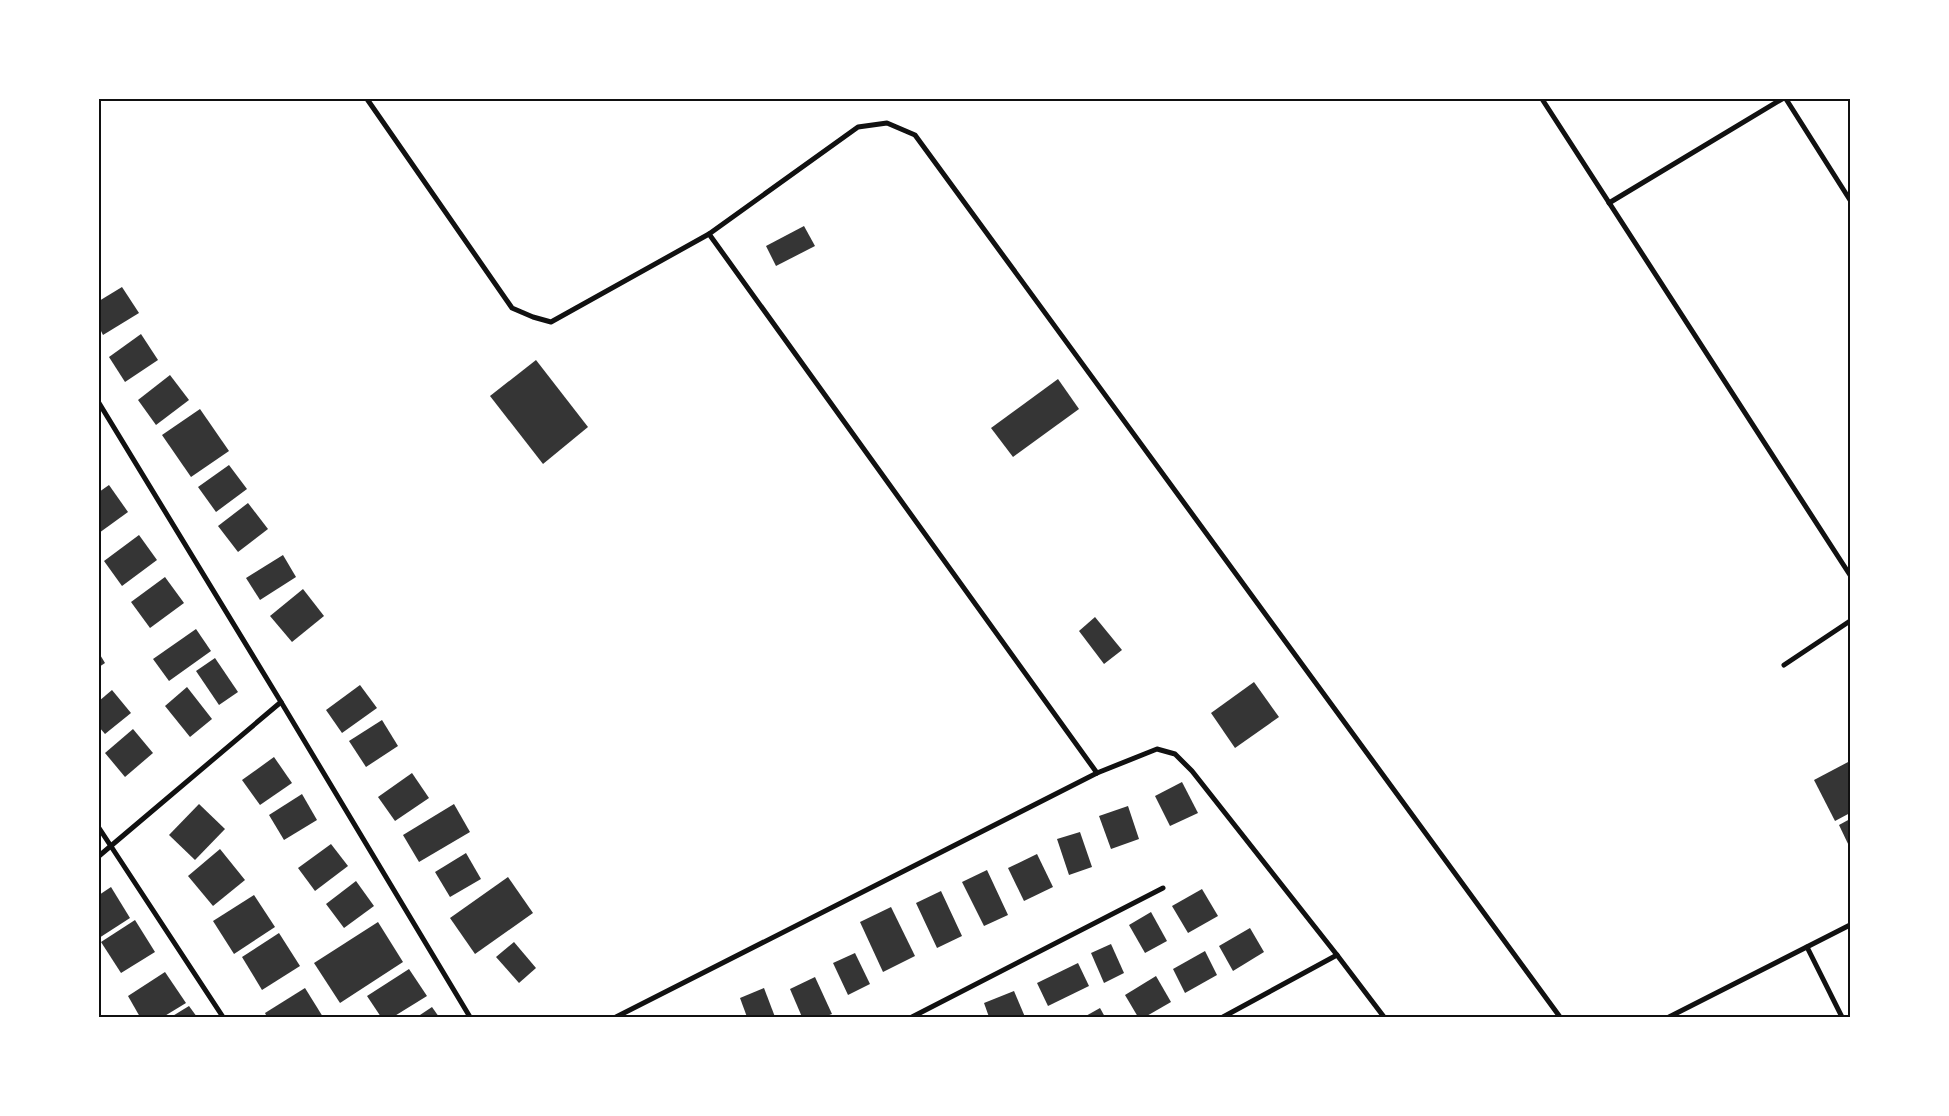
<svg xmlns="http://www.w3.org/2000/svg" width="1949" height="1116" font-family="'Fira Sans Condensed',sans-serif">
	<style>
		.building { fill: #353535 }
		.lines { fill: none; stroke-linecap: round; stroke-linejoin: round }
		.minor { stroke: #111; stroke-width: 5 }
		.neatline { fill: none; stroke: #111; stroke-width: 2 }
	</style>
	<rect width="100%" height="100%" fill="#fff"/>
	<g class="building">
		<polygon points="804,226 815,246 776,266 766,246"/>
		<polygon points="122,287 139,313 103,335 99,327 99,301"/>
		<polygon points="141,334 158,360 125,382 109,357"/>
		<polygon points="536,360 588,427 543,464 490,396"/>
		<polygon points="170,375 189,400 156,425 138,400"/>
		<polygon points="1058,379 1079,409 1013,457 991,428"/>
		<polygon points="200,409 229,451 191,477 162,435"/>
		<polygon points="229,465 247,489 216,512 198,487"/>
		<polygon points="109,485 128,512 99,533 99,492"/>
		<polygon points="248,503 268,529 238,552 218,526"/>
		<polygon points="139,535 157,560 122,586 104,561"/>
		<polygon points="283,555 296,577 260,600 246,578"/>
		<polygon points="165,577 184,603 150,628 131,602"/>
		<polygon points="303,589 324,616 292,642 270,616"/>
		<polygon points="1095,617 1122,650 1104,664 1079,631"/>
		<polygon points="196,629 211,651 169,681 153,659"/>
		<polygon points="99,653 105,663 99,667"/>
		<polygon points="215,658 238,692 219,705 196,671"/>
		<polygon points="1254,682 1279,717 1235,748 1211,713"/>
		<polygon points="360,685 377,708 342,733 326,710"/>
		<polygon points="187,687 212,719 190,737 165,706"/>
		<polygon points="112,690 131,713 105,734 99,727 99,701"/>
		<polygon points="382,720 398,746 366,767 349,741"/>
		<polygon points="133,729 153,753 125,777 105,753"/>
		<polygon points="274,757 292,783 260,805 242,780"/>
		<polygon points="1850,761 1850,813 1835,821 1814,780"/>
		<polygon points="412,773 429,798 395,821 378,797"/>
		<polygon points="1182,782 1198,813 1170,826 1155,796"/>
		<polygon points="302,794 317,820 284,840 269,815"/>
		<polygon points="199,804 225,829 195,860 169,835"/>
		<polygon points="454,804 470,832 419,862 403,835"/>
		<polygon points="1128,806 1139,839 1111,849 1099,816"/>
		<polygon points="1850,819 1850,848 1839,825"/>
		<polygon points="1080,832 1092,867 1069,875 1057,839"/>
		<polygon points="331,844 348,866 315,891 298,868"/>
		<polygon points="220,849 245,880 213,906 188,876"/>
		<polygon points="466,853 481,879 450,897 435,872"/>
		<polygon points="1037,854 1053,887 1024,901 1008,868"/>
		<polygon points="987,870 1008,915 984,926 962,882"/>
		<polygon points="508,877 533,913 475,954 450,918"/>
		<polygon points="356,881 374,906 344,928 326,904"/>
		<polygon points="111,887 130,918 99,938 99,895"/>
		<polygon points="1202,889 1218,916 1188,933 1172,906"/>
		<polygon points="941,891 962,936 937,948 916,903"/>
		<polygon points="254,895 275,927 234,954 213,921"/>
		<polygon points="891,907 915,956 883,972 860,922"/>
		<polygon points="1151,912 1167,941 1145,953 1129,925"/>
		<polygon points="135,920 155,952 121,973 101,942"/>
		<polygon points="378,922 403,962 340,1003 314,963"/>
		<polygon points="1250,928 1264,952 1233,971 1219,946"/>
		<polygon points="279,933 300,966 262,990 242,957"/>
		<polygon points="514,942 536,968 519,983 496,957"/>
		<polygon points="1111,944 1124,973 1104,983 1091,953"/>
		<polygon points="1205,951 1217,975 1185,993 1173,969"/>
		<polygon points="855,953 870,984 848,995 833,963"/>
		<polygon points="1078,963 1089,986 1048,1006 1037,983"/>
		<polygon points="409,969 427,996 393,1017 381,1017 367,996"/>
		<polygon points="165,972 186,1003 163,1017 140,1017 128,996"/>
		<polygon points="1156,976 1171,1002 1145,1017 1138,1017 1125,995"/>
		<polygon points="815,977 832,1014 824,1017 802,1017 790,989"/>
		<polygon points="305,988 323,1017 267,1017 265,1013"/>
		<polygon points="764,988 775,1017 747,1017 740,998"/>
		<polygon points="1014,991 1025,1017 989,1017 984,1003"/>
		<polygon points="189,1006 197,1017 171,1017"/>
		<polygon points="432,1007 439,1017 417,1017"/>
		<polygon points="1100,1008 1105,1017 1084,1017"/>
	</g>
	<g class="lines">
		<g class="minor">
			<polyline points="367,99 512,308 533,317 551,322 709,234 858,127 887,123 915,135 1560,1017"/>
			<polyline points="1542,99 1850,575"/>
			<polyline points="1786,99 1850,200"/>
			<polyline points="1609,203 1782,99"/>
			<polyline points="709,234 1097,773"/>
			<polyline points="99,403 281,702 470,1017"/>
			<polyline points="1784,665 1850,621"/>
			<polyline points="99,828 223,1017"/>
			<polyline points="99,856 281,702"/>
			<polyline points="1807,947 1842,1017"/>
			<polyline points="616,1017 1097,773 1157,749 1175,754 1192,771 1337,955 1384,1017"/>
			<polyline points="912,1017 1163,888"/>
			<polyline points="1223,1017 1337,955"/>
			<polyline points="1669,1017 1850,925"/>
		</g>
	</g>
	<rect width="1949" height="1116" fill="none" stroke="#ffffff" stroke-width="200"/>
	<rect x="100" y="100" width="1749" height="916" class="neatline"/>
</svg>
